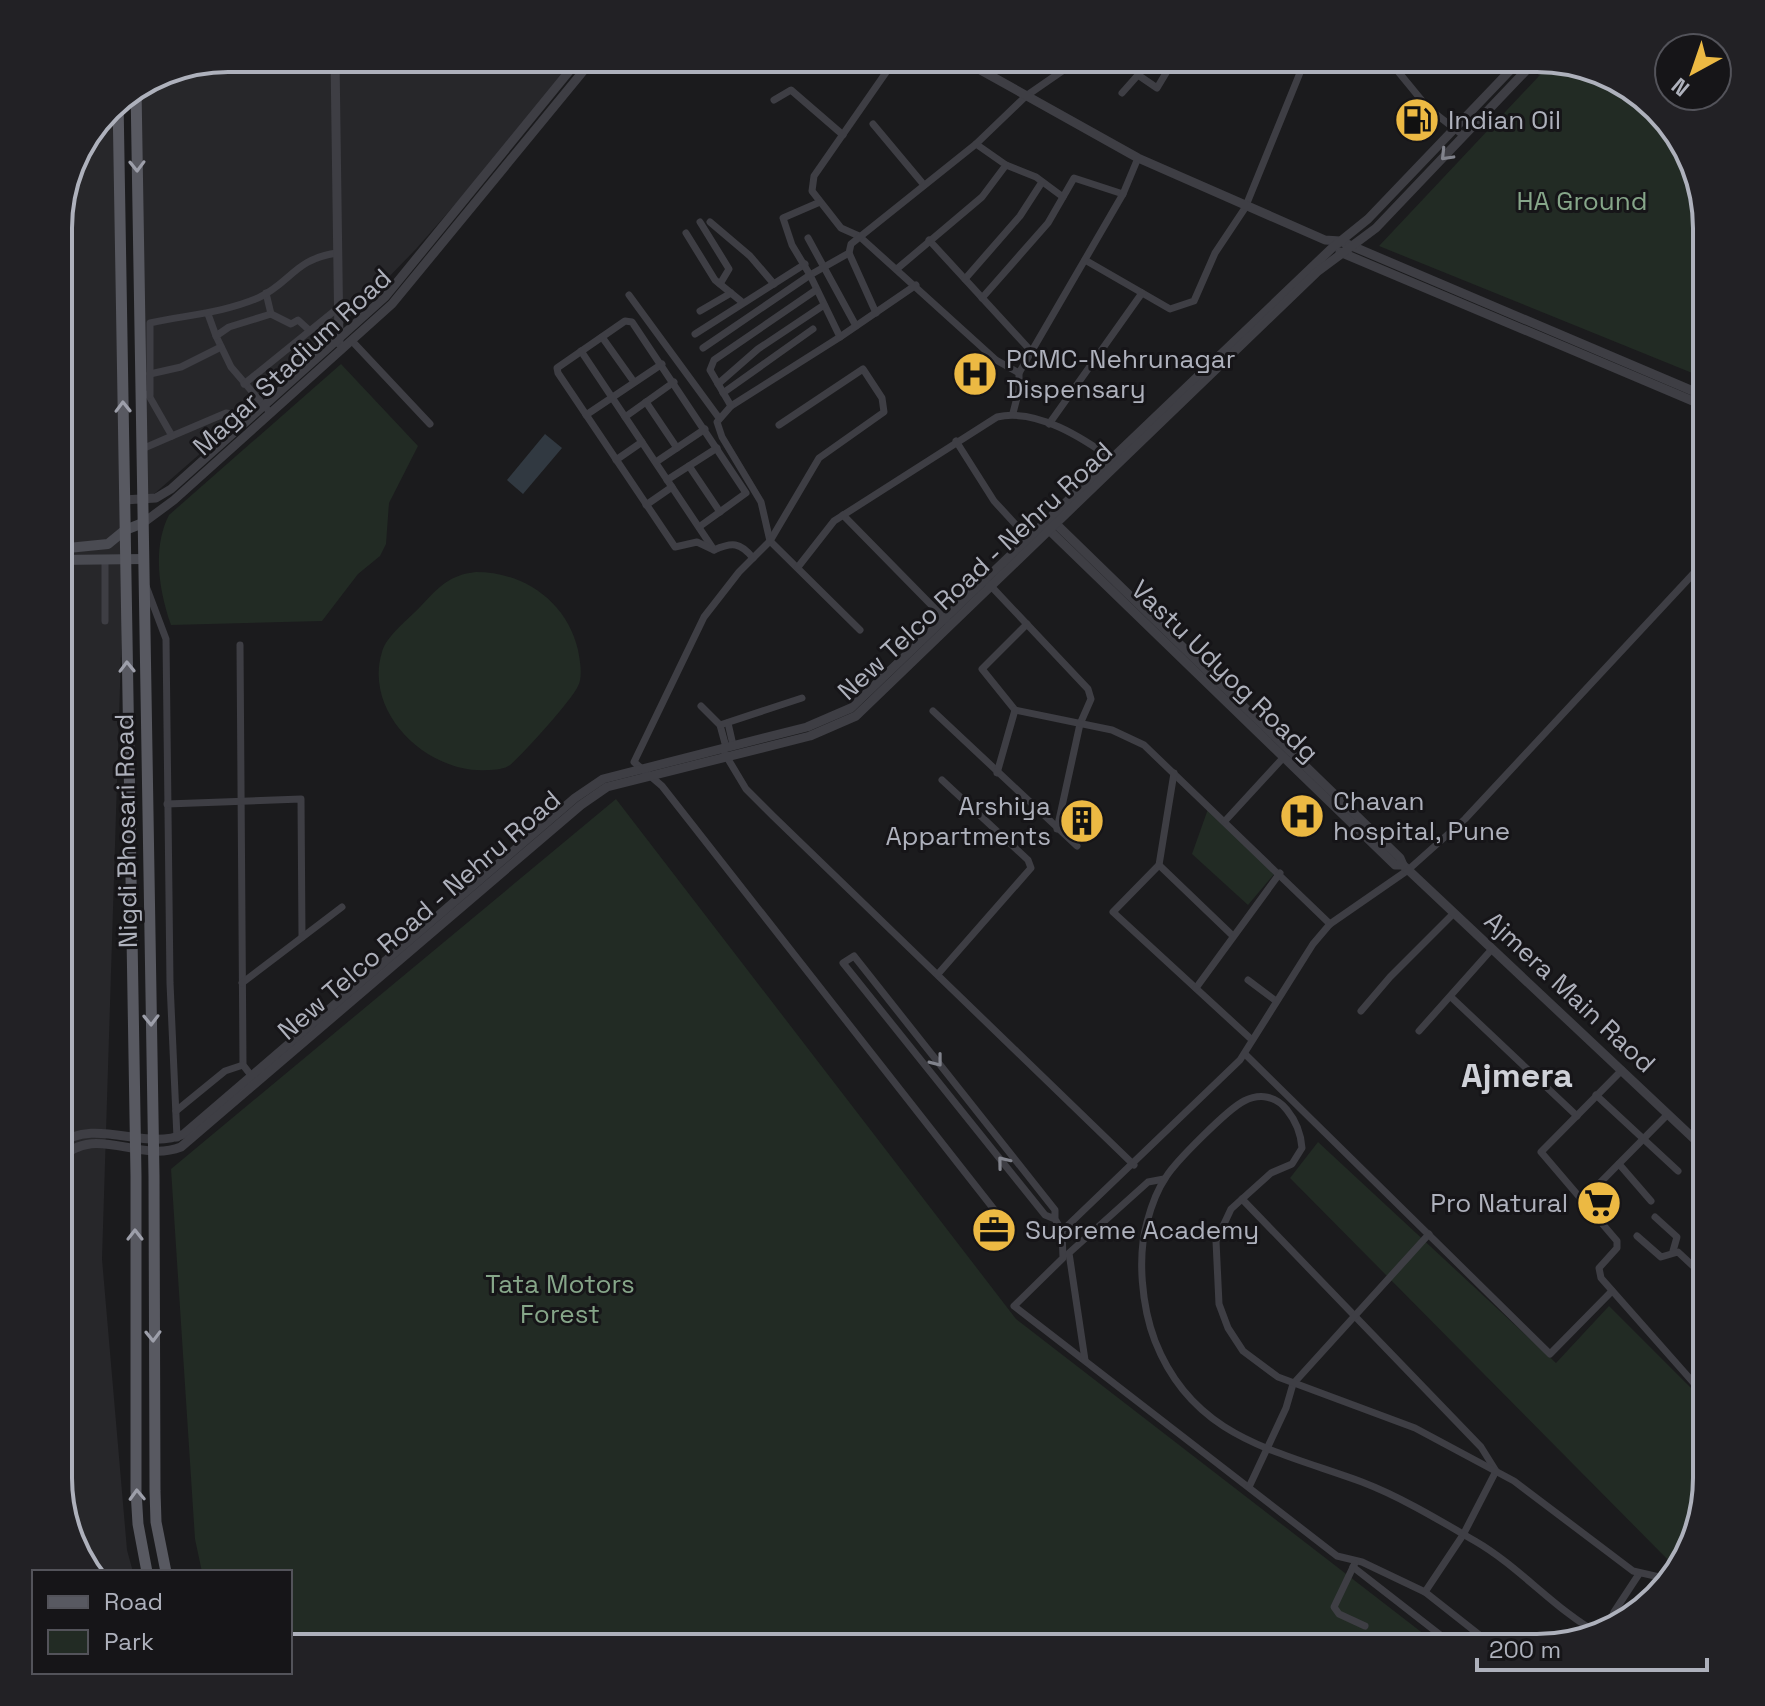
<svg xmlns="http://www.w3.org/2000/svg" width="1765" height="1706" font-family="'Space Grotesk',sans-serif">
	<style>
		.built { fill: #27272a }
		.green { fill: #222b24 }
		.water { fill: #313941 }
		.lines { fill: none; stroke-linecap: round; stroke-linejoin: round }
		.minor { stroke: #3e3e44; stroke-width: 7 }
		.tertiary { stroke: #3e3e44; stroke-width: 9 }
		.secondary { stroke: #4a4b52; stroke-width: 10 }
		.primary { stroke: #585961; stroke-width: 11 }
		.oneway { stroke: #81838c }
		.oneway2 { stroke: #9d9faa }
		.labels { text-anchor: middle; stroke-width: 6; stroke-linejoin: round; paint-order: stroke }
		.poi-label { font-size: 26px; fill: #aeb1bc; stroke: #161518; text-anchor: start }
		.park-label { font-size: 26px; fill: #86a689; stroke: #161518 }
		.street-label { font-size: 26px; fill: #aeb1bc; stroke: #161518 }
		.district-label { font-size: 34px; font-weight: bold; fill: #cfd1d8; stroke: #161518 }
		.rim { fill: none; stroke: #aeb1bc; stroke-width: 4 }
	</style>
	<rect width="100%" height="100%" fill="#1b1b1d"/>
	<g class="built">
		<polygon points="228,58 583,58 416,249 313,355 146,501 139,86 163,71"/>
		<polygon points="116,100 125,527 102,1259 127,1550 133,1572 89,1572 71,1543 58,1478 58,217 75,153"/>
	</g>
	<g class="green">
		<path d="M1554 60C1572 65 1597 67 1613 77 1729 143 1707 265 1707 379L1379 246Z"/>
		<path d="M341 364 418 446 389 503 386 544 380 556 358 574 322 621 171 625C159 591 152 548 169 515Z"/>
		<path d="M476 572C524 572 567 602 578 650 580 660 583 677 578 686 572 700 523 754 510 765 505 769 495 770 487 770 429 774 363 714 382 652 386 636 410 618 421 606 439 587 449 575 476 572Z"/>
		<polygon points="616,799 1016,1319 1442,1648 290,1648 290,1572 202,1572 195,1539 171,1169"/>
		<polygon points="1208,809 1275,873 1248,905 1192,854"/>
		<path d="M1318 1142 1556 1363 1609 1306 1707 1404C1707 1461 1711 1519 1676 1568L1290 1178Z"/>
	</g>
	<polygon class="water" points="545,434 562,448 523,494 507,480"/>
	<g class="lines">
		<g class="minor">
			<polyline points="896,58 814,176 812,191 841,228 859,236 996,360 1019,373"/>
			<polyline points="1387,58 1428,108 1464,136"/>
			<polyline points="1122,93 1138,75 1157,88 1175,58"/>
			<polyline points="774,100 791,90 843,135"/>
			<polyline points="873,124 924,185"/>
			<polyline points="1006,165 1036,177 1063,197"/>
			<polyline points="700,222 729,269 720,284"/>
			<polyline points="710,222 750,256 774,284"/>
			<polyline points="686,233 715,280 742,302"/>
			<polyline points="808,238 856,326"/>
			<polyline points="929,240 1031,351"/>
			<polyline points="849,253 810,275 840,337 731,406 717,422 722,437 761,502 770,541 860,630"/>
			<polyline points="1085,260 1170,309 1194,301 1215,253 1245,208 1306,58"/>
			<polyline points="898,268 982,197 1006,165 976,144"/>
			<polyline points="965,279 1020,216 1042,182"/>
			<polyline points="266,293 271,314 229,327 216,336 231,367 267,409"/>
			<polyline points="629,295 719,418"/>
			<polyline points="982,298 1048,223 1074,178 1123,194"/>
			<polyline points="700,311 731,293"/>
			<polyline points="876,313 849,253 851,244 976,144 1026,96 1081,58"/>
			<polyline points="208,314 216,336"/>
			<polyline points="271,314 291,324 298,320 309,330"/>
			<polyline points="695,334 805,264"/>
			<polyline points="602,337 634,382"/>
			<polyline points="840,337 916,285"/>
			<polyline points="352,341 430,424"/>
			<polyline points="703,348 810,275 792,245 783,218 820,202"/>
			<path d="M581 351 714 550C732 542 740 542 753 558"/>
			<polyline points="150,374 181,367 221,347"/>
			<polyline points="244,384 338,308"/>
			<polyline points="718,384 758,349 824,305"/>
			<polyline points="723,393 813,329"/>
			<polyline points="148,394 172,436 226,413 252,417"/>
			<path d="M150 395V323C186 315 223 313 258 298 291 283 294 259 337 253"/>
			<polyline points="646,402 677,448"/>
			<polyline points="731,406 710,370 714,360 816,290"/>
			<polyline points="1013,413 1019,390 1019,373 1123,194 1138,158"/>
			<polyline points="586,415 662,364"/>
			<polyline points="625,417 674,382"/>
			<polyline points="1049,424 1142,293"/>
			<polyline points="779,425 863,369 882,398 884,412 819,458 770,541 739,572 704,617 634,762 662,786 1000,1217"/>
			<polyline points="956,441 994,501 1029,539"/>
			<polyline points="142,449 172,436"/>
			<polyline points="616,460 642,442"/>
			<polyline points="656,462 705,429"/>
			<polyline points="689,466 720,512"/>
			<polyline points="667,480 717,448"/>
			<polyline points="646,505 672,487"/>
			<polyline points="843,515 948,622"/>
			<polyline points="699,527 746,493 632,322 625,321 557,368 558,373 675,547 697,542 714,550"/>
			<polyline points="105,560 105,621"/>
			<path d="M798 567 834 521 997 417C1037 408 1083 438 1115 461"/>
			<polyline points="989,584 1088,689 1091,699 1080,724 1057,829"/>
			<polyline points="146,586 166,639 170,983 177,1138"/>
			<polyline points="1027,624 982,669 1015,710 1112,730 1144,745 1330,924"/>
			<polyline points="240,645 243,1065 254,1079"/>
			<polyline points="701,706 720,725 726,747"/>
			<polyline points="933,711 1077,846"/>
			<polyline points="728,723 733,745"/>
			<polyline points="720,725 802,698"/>
			<polyline points="725,754 746,789 773,816 1134,1165"/>
			<polyline points="997,773 1015,710"/>
			<polyline points="1174,773 1159,865 1113,912 1251,1039"/>
			<polyline points="167,804 301,799 302,937"/>
			<polyline points="1225,821 1282,759"/>
			<polyline points="1159,865 1233,936"/>
			<polyline points="938,974 1031,868 1028,860 942,780"/>
			<polyline points="1248,980 1276,1001"/>
			<polyline points="242,983 342,907"/>
			<polyline points="1196,988 1280,873"/>
			<polyline points="1451,997 1577,1116"/>
			<polyline points="1361,1011 1390,977 1454,913"/>
			<polyline points="1419,1031 1492,949"/>
			<polyline points="1245,1054 1550,1354 1612,1291"/>
			<polyline points="1622,1070 1541,1152 1617,1241 1617,1248 1599,1268 1601,1278 1707,1398"/>
			<polyline points="1596,1095 1678,1171"/>
			<polyline points="176,1111 225,1071 243,1065"/>
			<polyline points="1619,1164 1651,1201"/>
			<polyline points="1242,1199 1481,1447 1496,1471 1463,1535 1425,1592"/>
			<polyline points="1584,1199 1668,1114"/>
			<polyline points="1655,1217 1677,1237 1673,1251"/>
			<polyline points="1055,1219 1045,1215 843,963 854,956 1055,1210 1055,1219 1062,1231 1063,1258 1014,1306 1337,1556 1362,1562 1425,1592 1496,1648"/>
			<polyline points="1062,1231 1240,1060 1313,944 1330,924 1408,870 1465,819 1707,559"/>
			<polyline points="1637,1236 1661,1257 1678,1252 1707,1279"/>
			<polyline points="1694,1266 1707,1251"/>
			<polyline points="1085,1360 1069,1253 1148,1182 1164,1179"/>
			<polyline points="1249,1487 1286,1408 1293,1384 1429,1234"/>
			<polyline points="1355,1563 1334,1607 1339,1614 1365,1626"/>
			<polyline points="1353,1567 1457,1648"/>
			<polyline points="1607,1632 1614,1612 1639,1574"/>
			<path d="M1601 1635C1555 1610 1520 1567 1475 1541 1439 1520 1401 1497 1362 1482 1275 1450 1193 1438 1155 1341 1142 1307 1137 1257 1147 1222 1151 1207 1157 1190 1166 1177 1176 1161 1228 1109 1244 1101 1260 1093 1276 1096 1287 1110 1296 1121 1301 1134 1302 1148L1292 1164 1271 1173 1231 1209 1216 1241 1219 1304 1228 1328 1243 1351 1278 1377 1415 1428 1514 1481 1633 1571 1668 1579"/>
		</g>
		<g class="tertiary">
			<polyline points="335,58 339,343"/>
			<polyline points="959,58 1138,158 1325,240 1340,241 1707,397"/>
			<polyline points="1340,252 1707,407"/>
			<polyline points="124,500 156,498 171,489 385,297 580,58"/>
			<polyline points="1053,521 1400,858 1403,865 1707,1151"/>
			<polyline points="143,523 174,500 392,304 594,58"/>
			<polyline points="1047,528 1395,865 1403,865"/>
			<path d="M58 1145C96 1116 144 1152 184 1134L575 798 603 779 807 727 851 708 1332 248 1368 219 1522 58"/>
			<path d="M58 1161C95 1121 137 1164 181 1147L581 805 607 787 810 736 856 716 1317 272 1376 228 1538 58"/>
		</g>
		<g class="secondary">
			<polyline points="58,549 108,544 125,530 143,523"/>
			<polyline points="58,560 144,559"/>
		</g>
		<g class="primary">
			<polyline points="136,88 154,1176 155,1491 156,1522 166,1572"/>
			<polyline points="118,99 136,1176 136,1491 138,1524 147,1572"/>
		</g>
	</g>
	<defs><path id="oneway-chevron" d="M-2-3.5L2.5 0L-2 3.5" fill="none" stroke-width="1.6" stroke-linecap="round" stroke-linejoin="round" transform="scale(2)"/></defs>
	<g class="oneway">
		<use href="#oneway-chevron" transform="translate(1446 155) rotate(134)"/>
		<use href="#oneway-chevron" transform="translate(937 1061) rotate(52)"/>
		<use href="#oneway-chevron" transform="translate(1003 1162) rotate(-129)"/>
	</g>
	<g class="oneway2">
		<use href="#oneway-chevron" transform="translate(137 166) rotate(89)"/>
		<use href="#oneway-chevron" transform="translate(123 407) rotate(-91)"/>
		<use href="#oneway-chevron" transform="translate(127 667) rotate(-91)"/>
		<use href="#oneway-chevron" transform="translate(151 1020) rotate(89)"/>
		<use href="#oneway-chevron" transform="translate(135 1235) rotate(-90)"/>
		<use href="#oneway-chevron" transform="translate(153 1336) rotate(89)"/>
		<use href="#oneway-chevron" transform="translate(137 1495) rotate(-92)"/>
	</g>
	<defs>
		<g id="fuel-disc" transform="scale(2.3)"><circle r="9.5" fill="#ecb943" stroke="#161518"/><path d="M-5.5-6h7V0h2V4h1.3V-2.5L3-4.5l.8-.8L6-3V5H2.5V1h-1V6h-7ZM-4.2-4.7v3.2H.2V-4.7Z" fill="#111"/></g>
		<g id="hospital-disc" transform="scale(2.3)"><circle r="9.5" fill="#ecb943" stroke="#161518"/><path d="M-5-5h3v3.5h4V-5h3V5h-3V1.5h-4V5h-3Z" fill="#111"/></g>
		<g id="building-disc" transform="scale(2.3)"><circle r="9.5" fill="#ecb943" stroke="#161518"/><path d="M-4-6H4V6H1V3H-1V6H-4ZM-2.5-4.3h1.7v1.8h-1.7ZM.8-4.3h1.7v1.8H.8ZM-2.5-1h1.7V.8h-1.7ZM.8-1h1.7V.8H.8Z" fill="#111"/></g>
		<g id="supermarket-disc" transform="scale(2.3)"><circle r="9.5" fill="#ecb943" stroke="#161518"/><path d="M-6-5.5h2.5l.6 2H6L4.5 2H-2.5L-4.4-4H-6ZM-1.5 3.2a1.3 1.3 0 1 0 .1 0ZM3 3.2a1.3 1.3 0 1 0 .1 0Z" fill="#111"/></g>
		<g id="office-disc" transform="scale(2.3)"><circle r="9.5" fill="#ecb943" stroke="#161518"/><path d="M-6-3h4V-5.5h4V-3h4V5H-6ZM-1-4.5V-3h2v-1.5ZM-6 0V1H6V0Z" fill="#111"/></g>
	</defs>
	<g fill-rule="evenodd">
		<use href="#fuel-disc" x="1417" y="120"/>
		<use href="#hospital-disc" x="975" y="374"/>
		<use href="#hospital-disc" x="1302" y="816"/>
		<use href="#building-disc" x="1082" y="821"/>
		<use href="#supermarket-disc" x="1599" y="1203"/>
		<use href="#office-disc" x="994" y="1230"/>
	</g>
	<g class="labels">
		<g class="poi-label">
			<text x="1448" y="129">Indian Oil</text>
			<text x="1006" y="368">PCMC-Nehrunagar<tspan x="1006" dy="30">Dispensary</tspan></text>
			<text x="1333" y="810">Chavan<tspan x="1333" dy="30">hospital, Pune</tspan></text>
			<text x="1051" y="815" text-anchor="end">Arshiya<tspan x="1051" dy="30">Appartments</tspan></text>
			<text x="1568" y="1212" text-anchor="end">Pro Natural</text>
			<text x="1025" y="1239">Supreme Academy</text>
		</g>
		<g class="park-label">
			<text x="1582" y="210">HA Ground</text>
			<text x="560" y="1293">Tata Motors<tspan x="560" dy="30">Forest</tspan></text>
		</g>
		<g class="street-label">
			<text transform="translate(292 362) rotate(-43)" y="9">Magar Stadium Road</text>
			<text transform="translate(975 571) rotate(-43)" y="9">New Telco Road - Nehru Road</text>
			<text transform="translate(1225 671) rotate(44)" y="9">Vastu Udyog Roadg</text>
			<text transform="translate(126 831) rotate(-91)" y="9">Nigdi Bhosari Road</text>
			<text transform="translate(419 915) rotate(-41)" y="9">New Telco Road - Nehru Road</text>
			<text transform="translate(1570 992) rotate(43)" y="9">Ajmera Main Raod</text>
		</g>
		<g class="district-label">
			<text x="1517" y="1087">Ajmera</text>
		</g>
	</g>
	<path d="M0 0H1765V1706H0ZM228 72H1537A156 156 0 0 1 1693 228V1478A156 156 0 0 1 1537 1634H228A156 156 0 0 1 72 1478V228A156 156 0 0 1 228 72Z" fill="#222125" fill-rule="evenodd"/>
	<path class="rim" d="M228 72H1537A156 156 0 0 1 1693 228V1478A156 156 0 0 1 1537 1634H228A156 156 0 0 1 72 1478V228A156 156 0 0 1 228 72Z"/>
	<rect x="32" y="1570" width="260" height="104" fill="#161518" stroke="#53535a" stroke-width="2"/>
	<rect x="48" y="1596" width="40" height="12" fill="#585961" stroke="#53535a" stroke-width="2"/>
	<text x="104" y="1610" font-size="24" fill="#aeb1bc">Road</text>
	<rect x="48" y="1630" width="40" height="24" fill="#222b24" stroke="#53535a" stroke-width="2"/>
	<text x="104" y="1650" font-size="24" fill="#aeb1bc">Park</text>
	<g transform="translate(1693 72) rotate(220)"><circle r="38" fill="#161518" stroke="#53535a" stroke-width="2"/>
	<path d="M0-6L14 30L0 20L-14 30Z" fill="#ecb943"/>
	<text y="-12" font-size="22" font-weight="bold" text-anchor="middle" fill="#aeb1bc">N</text>
	</g>
	<path d="M1477 1658v12h230v-12" fill="none" stroke="#aeb1bc" stroke-width="4"/>
	<text x="1489" y="1658" font-size="24" fill="#aeb1bc" stroke="#161518" stroke-width="6" paint-order="stroke">200 m</text>
</svg>
